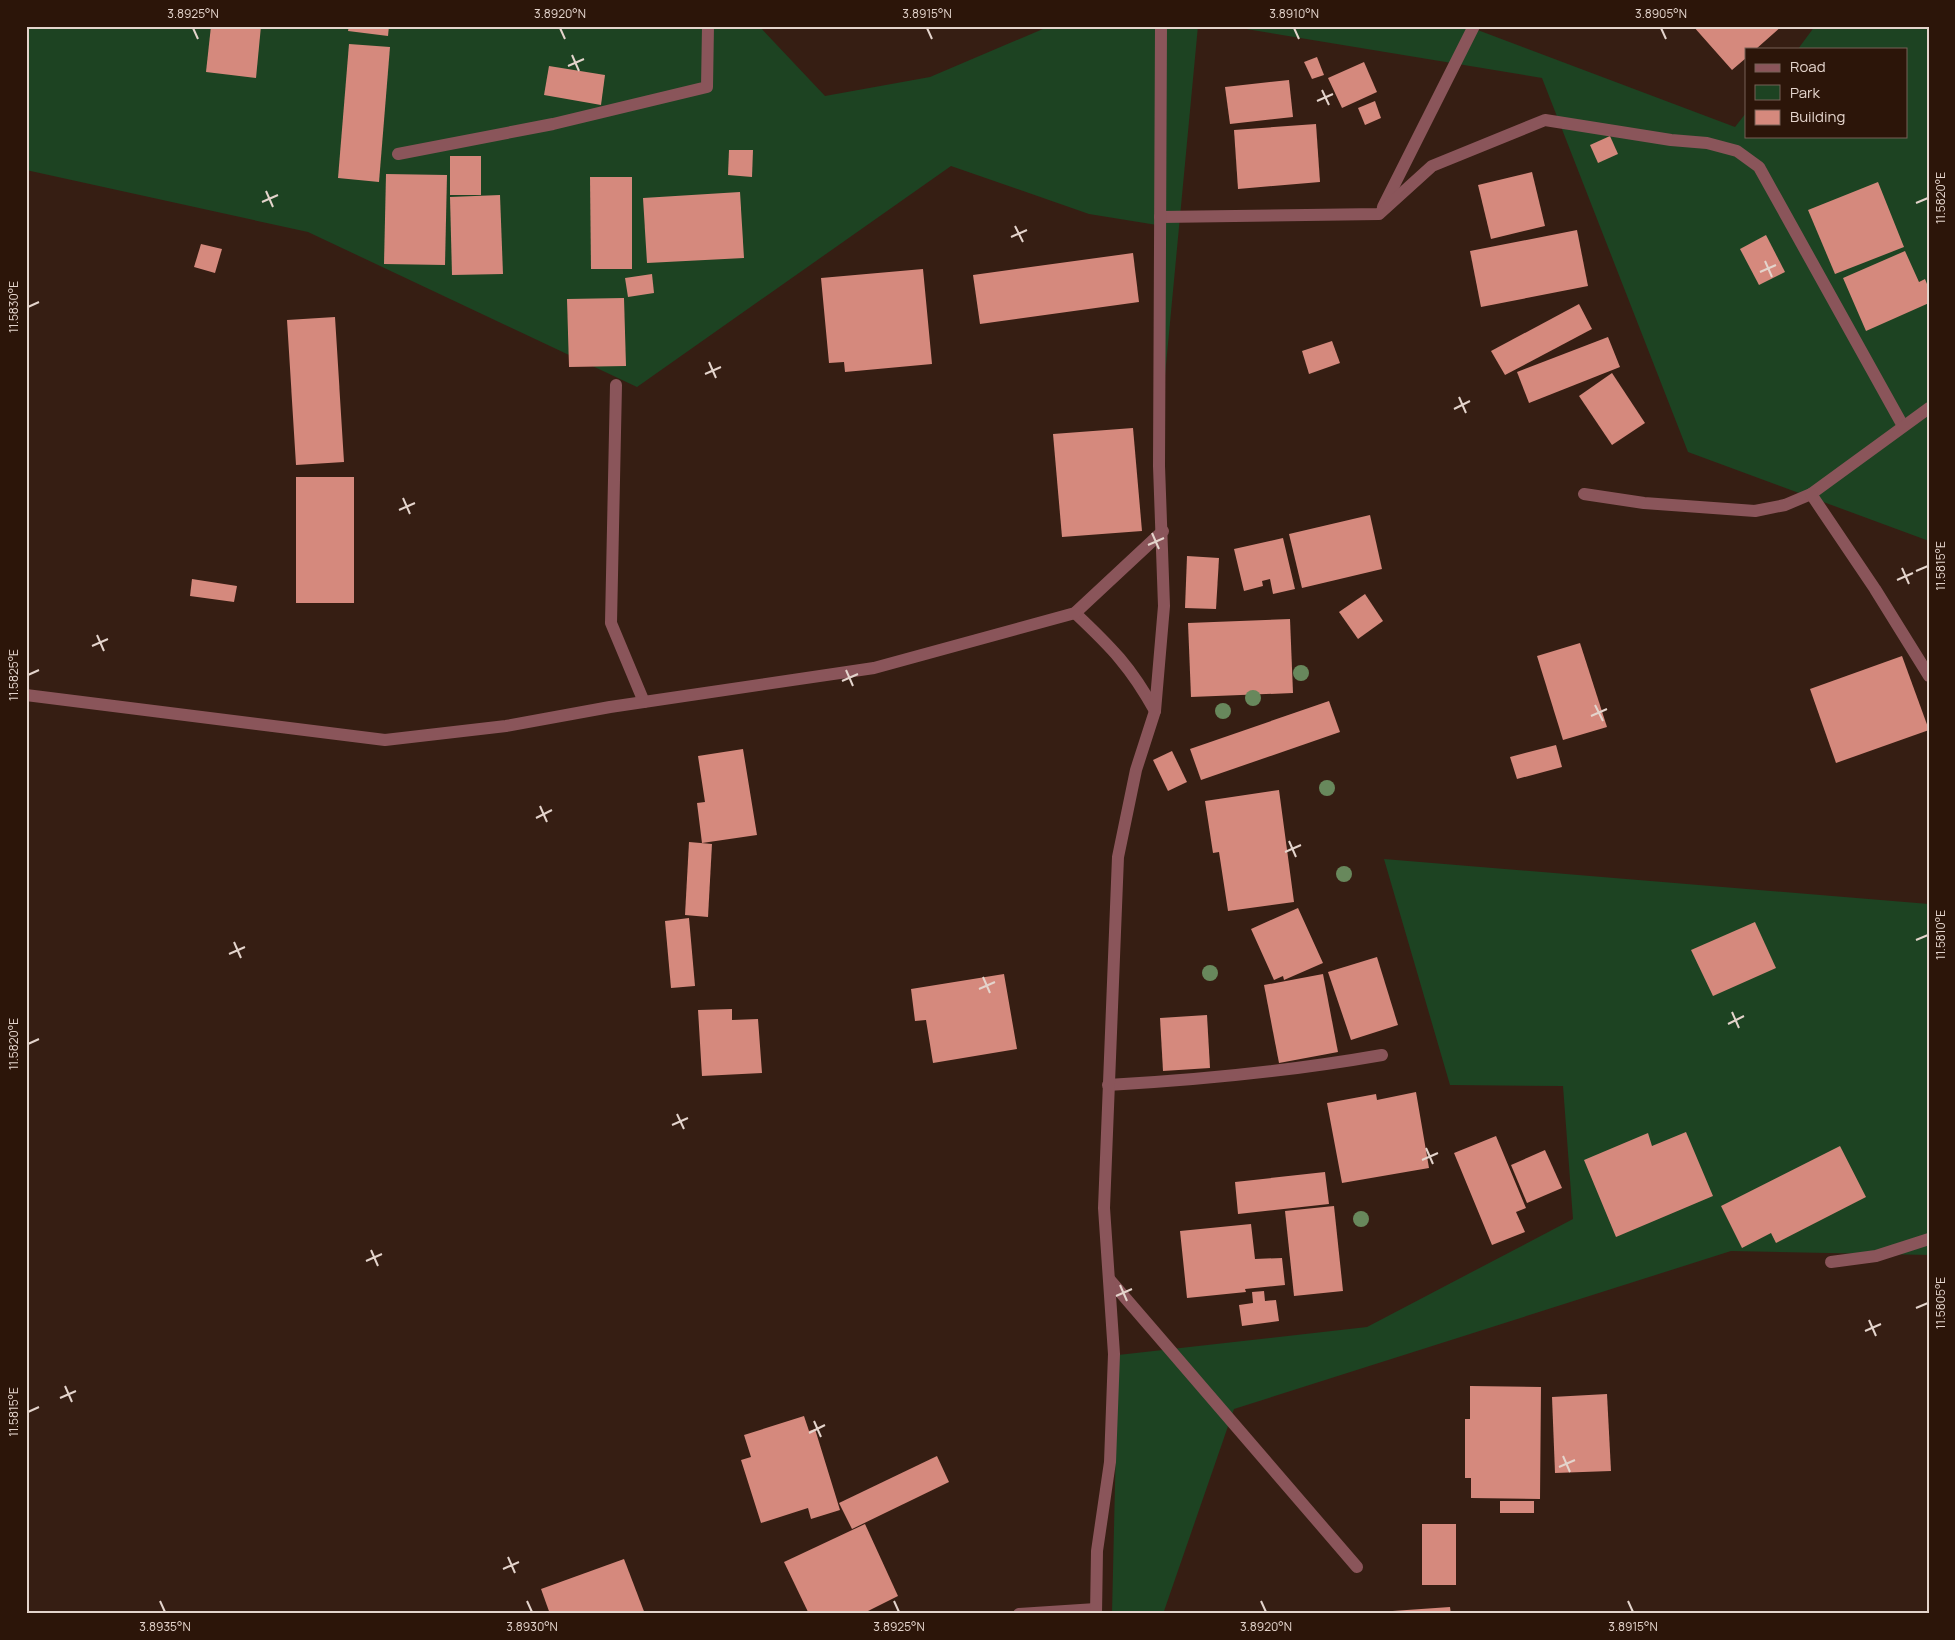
<svg xmlns="http://www.w3.org/2000/svg" width="1955" height="1640" font-family="Manrope,sans-serif">
	<style>
		.green { fill: #1d4322 }
		.building { fill: #d5897d }
		.lines { fill: none; stroke-linecap: round; stroke-linejoin: round }
		.minor { stroke: #8a555a; stroke-width: 12 }
		.tree { fill: #68885c }
		.ticks { fill: none; stroke: #e4d4cc; stroke-width: 2 }
		.neatline { fill: none; stroke: #e4d4cc; stroke-width: 2 }
		.ticks-label { font-size: 12px; text-anchor: middle; fill: #e4d4cc }
	</style>
	<rect width="100%" height="100%" fill="#361e13"/>
	<g class="green">
		<polygon points="26,26 759,26 825,96 930,77 1050,26 1198,26 1156,471 1157,225 1089,214 951,166 637,387 308,232 26,170"/>
		<polygon points="1228,26 1467,26 1735,127 1746,113 1746,136 1906,136 1906,49 1798,49 1815,26 1929,26 1929,541 1688,452 1542,78"/>
		<polygon points="1384,859 1929,904 1929,1255 1731,1251 1234,1409 1163,1614 1112,1614 1118,1355 1367,1327 1573,1219 1563,1086 1450,1085"/>
	</g>
	<g class="building">
		<polygon points="211,26 261,26 256,78 206,72"/>
		<polygon points="349,26 389,26 388,36 348,31"/>
		<polygon points="1693,26 1782,26 1756,49 1746,49 1746,58 1732,70"/>
		<polygon points="349,44 390,47 379,182 338,178"/>
		<polygon points="1317,57 1324,75 1312,79 1304,62"/>
		<polygon points="1364,62 1377,92 1342,108 1328,78"/>
		<polygon points="549,66 605,75 601,105 544,95"/>
		<polygon points="1289,80 1293,117 1230,124 1225,87"/>
		<polygon points="1375,101 1381,118 1365,125 1358,108"/>
		<polygon points="1316,124 1320,182 1238,189 1234,130"/>
		<polygon points="1610,136 1618,154 1598,163 1590,145"/>
		<polygon points="729,150 753,150 752,177 728,175"/>
		<rect x="450" y="156" width="31" height="39"/>
		<polygon points="1532,172 1545,226 1491,239 1478,185"/>
		<polygon points="386,174 447,175 445,265 384,264"/>
		<polygon points="590,177 632,177 632,269 591,269"/>
		<polygon points="1878,182 1904,247 1835,274 1808,210"/>
		<polygon points="740,192 744,258 647,263 643,198"/>
		<polygon points="500,195 503,274 452,275 450,197"/>
		<polygon points="1577,230 1588,286 1481,307 1470,251"/>
		<polygon points="1766,235 1785,272 1759,285 1740,249"/>
		<polygon points="201,244 222,249 215,273 194,267"/>
		<polygon points="1905,251 1919,282 1925,279 1929,289 1929,303 1866,331 1843,278"/>
		<polygon points="1133,253 1139,302 980,324 973,275"/>
		<polygon points="923,269 932,364 845,372 844,362 829,363 821,278"/>
		<polygon points="652,274 654,293 628,297 625,278"/>
		<polygon points="624,298 626,366 569,367 567,299"/>
		<polygon points="1579,304 1592,329 1505,375 1491,351"/>
		<polygon points="335,317 344,462 296,465 287,320"/>
		<polygon points="1608,337 1620,367 1529,403 1517,372"/>
		<polygon points="1332,341 1340,363 1309,374 1302,351"/>
		<polygon points="1612,373 1645,423 1612,445 1579,396"/>
		<polygon points="1133,428 1142,531 1062,537 1053,434"/>
		<rect x="296" y="477" width="58" height="126"/>
		<polygon points="1370,515 1382,569 1302,588 1289,534"/>
		<polygon points="1283,538 1295,589 1273,594 1270,579 1262,581 1263,586 1244,591 1234,549"/>
		<polygon points="1187,556 1219,558 1216,609 1185,608"/>
		<polygon points="192,579 237,586 234,602 190,596"/>
		<polygon points="1365,594 1383,621 1358,639 1339,612"/>
		<polygon points="1290,619 1293,693 1191,697 1188,623"/>
		<polygon points="1580,643 1607,727 1563,740 1537,656"/>
		<polygon points="1902,656 1929,730 1836,763 1810,689"/>
		<polygon points="1329,701 1340,732 1201,780 1190,749"/>
		<polygon points="1556,745 1562,767 1517,779 1510,757"/>
		<polygon points="743,749 757,835 702,843 697,803 705,802 698,756"/>
		<polygon points="1172,751 1187,782 1168,791 1153,760"/>
		<polygon points="1279,790 1294,902 1228,911 1219,852 1213,853 1205,801"/>
		<polygon points="689,842 712,844 708,917 685,915"/>
		<polygon points="1298,908 1323,963 1284,980 1283,976 1274,980 1251,929"/>
		<polygon points="689,918 695,986 671,988 665,921"/>
		<polygon points="1755,922 1776,968 1713,996 1691,950"/>
		<polygon points="1377,957 1398,1025 1351,1040 1328,972"/>
		<polygon points="1004,974 1017,1049 933,1063 926,1020 915,1021 911,989"/>
		<polygon points="1323,974 1338,1052 1279,1063 1264,985"/>
		<polygon points="732,1009 732,1020 758,1019 762,1073 702,1076 698,1010"/>
		<polygon points="1207,1015 1210,1068 1163,1071 1160,1018"/>
		<polygon points="1416,1092 1429,1168 1342,1183 1327,1103 1376,1094 1377,1100"/>
		<polygon points="1686,1132 1713,1196 1616,1237 1584,1160 1648,1133 1652,1146"/>
		<polygon points="1496,1136 1526,1208 1516,1212 1525,1232 1492,1245 1454,1153"/>
		<polygon points="1840,1146 1866,1197 1776,1243 1771,1233 1742,1248 1721,1206"/>
		<polygon points="1545,1150 1562,1188 1527,1203 1511,1165"/>
		<polygon points="1325,1172 1329,1204 1238,1214 1235,1182"/>
		<polygon points="1334,1206 1343,1291 1294,1296 1285,1211"/>
		<polygon points="1251,1224 1255,1259 1282,1258 1285,1285 1245,1289 1246,1292 1187,1298 1180,1231"/>
		<polygon points="1264,1291 1265,1301 1276,1300 1279,1321 1242,1326 1239,1305 1253,1303 1252,1292"/>
		<polygon points="1470,1386 1541,1387 1540,1499 1471,1498 1471,1478 1465,1478 1465,1419 1470,1419"/>
		<polygon points="1607,1394 1611,1471 1555,1473 1552,1397"/>
		<polygon points="804,1416 809,1431 815,1429 840,1510 811,1519 808,1508 761,1523 741,1460 751,1457 744,1435"/>
		<polygon points="937,1456 949,1482 852,1529 839,1503"/>
		<rect x="1500" y="1501" width="34" height="12"/>
		<polygon points="865,1524 898,1596 862,1614 809,1614 784,1562"/>
		<rect x="1422" y="1524" width="34" height="61"/>
		<polygon points="624,1559 645,1614 550,1614 541,1589"/>
		<polygon points="1450,1607 1451,1614 1378,1614 1378,1612"/>
	</g>
	<g class="lines">
		<g class="minor">
			<polyline points="398,154 553,124 707,87 708,26"/>
			<polyline points="1383,207 1474,26"/>
			<polyline points="1160,217 1379,214 1432,166 1545,120 1671,140 1707,143 1737,151 1759,167 1903,426"/>
			<polyline points="616,385 611,623 644,702"/>
			<polyline points="1584,494 1644,503 1755,511 1785,505 1811,494 1929,408"/>
			<polyline points="1811,494 1875,589 1929,676"/>
			<path d="M1075 613C1111 647 1131 667 1155 711"/>
			<polyline points="26,695 385,740 506,726 610,707 874,668 1075,613 1163,531"/>
			<path d="M1108 1085C1200 1080 1291 1071 1382 1055"/>
			<polyline points="1831,1262 1876,1256 1929,1239"/>
			<polyline points="1109,1279 1357,1567"/>
			<polyline points="1019,1614 1096,1609"/>
			<polyline points="1096,1614 1097,1551 1110,1462 1114,1354 1104,1208 1118,857 1136,770 1155,711 1164,606 1159,466 1161,26"/>
		</g>
	</g>
	<g class="tree">
		<circle cx="1301" cy="673" r="8"/>
		<circle cx="1253" cy="698" r="8"/>
		<circle cx="1223" cy="711" r="8"/>
		<circle cx="1327" cy="788" r="8"/>
		<circle cx="1344" cy="874" r="8"/>
		<circle cx="1210" cy="973" r="8"/>
		<circle cx="1361" cy="1219" r="8"/>
	</g>
	<path class="ticks" d="M193 28 198 39M560 28 565 39M927 28 932 39M1294 28 1299 39M1661 28 1666 39M572 55 579 71M568 66 584 59M1322 90 1329 105M1317 101 1333 94M266 191 273 207M262 202 278 195M1916 203 1928 198M1015 226 1023 242M1011 237 1027 230M1765 261 1772 277M1760 272 1776 265M28 307 39 302M709 362 716 378M705 374 721 367M1459 397 1466 413M1454 409 1470 401M403 498 410 514M399 510 415 503M1152 533 1159 549M1148 545 1164 538M1902 568 1909 584M1916 571 1928 566M1897 580 1913 573M97 635 104 651M92 646 108 639M846 670 853 686M28 675 39 670M842 681 858 674M1595 705 1603 721M1591 716 1607 709M540 806 547 822M536 818 552 810M1289 841 1296 857M1285 852 1301 845M1916 940 1928 935M234 942 241 958M229 954 245 947M983 977 990 993M979 989 995 982M1732 1012 1739 1028M1728 1024 1744 1016M28 1044 39 1039M677 1114 684 1129M672 1125 688 1118M1426 1148 1433 1164M1422 1160 1438 1153M371 1250 378 1266M366 1261 382 1254M1120 1285 1127 1301M1116 1296 1132 1289M1916 1308 1928 1303M1869 1320 1876 1336M1865 1331 1881 1324M65 1386 72 1402M60 1398 76 1391M28 1412 39 1407M814 1421 821 1437M809 1433 825 1425M1563 1456 1570 1472M1559 1467 1575 1460M508 1557 515 1573M503 1569 519 1562M160 1601 165 1612M527 1601 532 1612M894 1601 899 1612M1261 1601 1266 1612M1628 1601 1633 1612"/>
	<rect width="1955" height="1640" fill="none" stroke="#2c1509" stroke-width="55"/>
	<rect x="1745" y="48" width="162" height="90" fill="#2c1509" stroke="#766157"/>
	<rect x="1755" y="64" width="25" height="8" fill="#8a555a" stroke="#766157"/>
	<text x="1790" y="72" font-size="15" fill="#e4d4cc">Road</text>
	<rect x="1755" y="85" width="25" height="15" fill="#1d4322" stroke="#766157"/>
	<text x="1790" y="98" font-size="15" fill="#e4d4cc">Park</text>
	<rect x="1755" y="110" width="25" height="15" fill="#d5897d" stroke="#766157"/>
	<text x="1790" y="122" font-size="15" fill="#e4d4cc">Building</text>
	<rect x="28" y="28" width="1900" height="1584" class="neatline"/>
	<g class="ticks-label">
		<text x="193" y="18">3.8925°N</text>
		<text x="560" y="18">3.8920°N</text>
		<text x="927" y="18">3.8915°N</text>
		<text x="1294" y="18">3.8910°N</text>
		<text x="1661" y="18">3.8905°N</text>
		<text transform="translate(1941 198) rotate(-90)" y="4">11.5820°E</text>
		<text transform="translate(14 307) rotate(-90)" y="4">11.5830°E</text>
		<text transform="translate(1941 566) rotate(-90)" y="4">11.5815°E</text>
		<text transform="translate(14 675) rotate(-90)" y="4">11.5825°E</text>
		<text transform="translate(1941 935) rotate(-90)" y="4">11.5810°E</text>
		<text transform="translate(14 1044) rotate(-90)" y="4">11.5820°E</text>
		<text transform="translate(1941 1303) rotate(-90)" y="4">11.5805°E</text>
		<text transform="translate(14 1412) rotate(-90)" y="4">11.5815°E</text>
		<text x="165" y="1631">3.8935°N</text>
		<text x="532" y="1631">3.8930°N</text>
		<text x="899" y="1631">3.8925°N</text>
		<text x="1266" y="1631">3.8920°N</text>
		<text x="1633" y="1631">3.8915°N</text>
	</g>
</svg>
